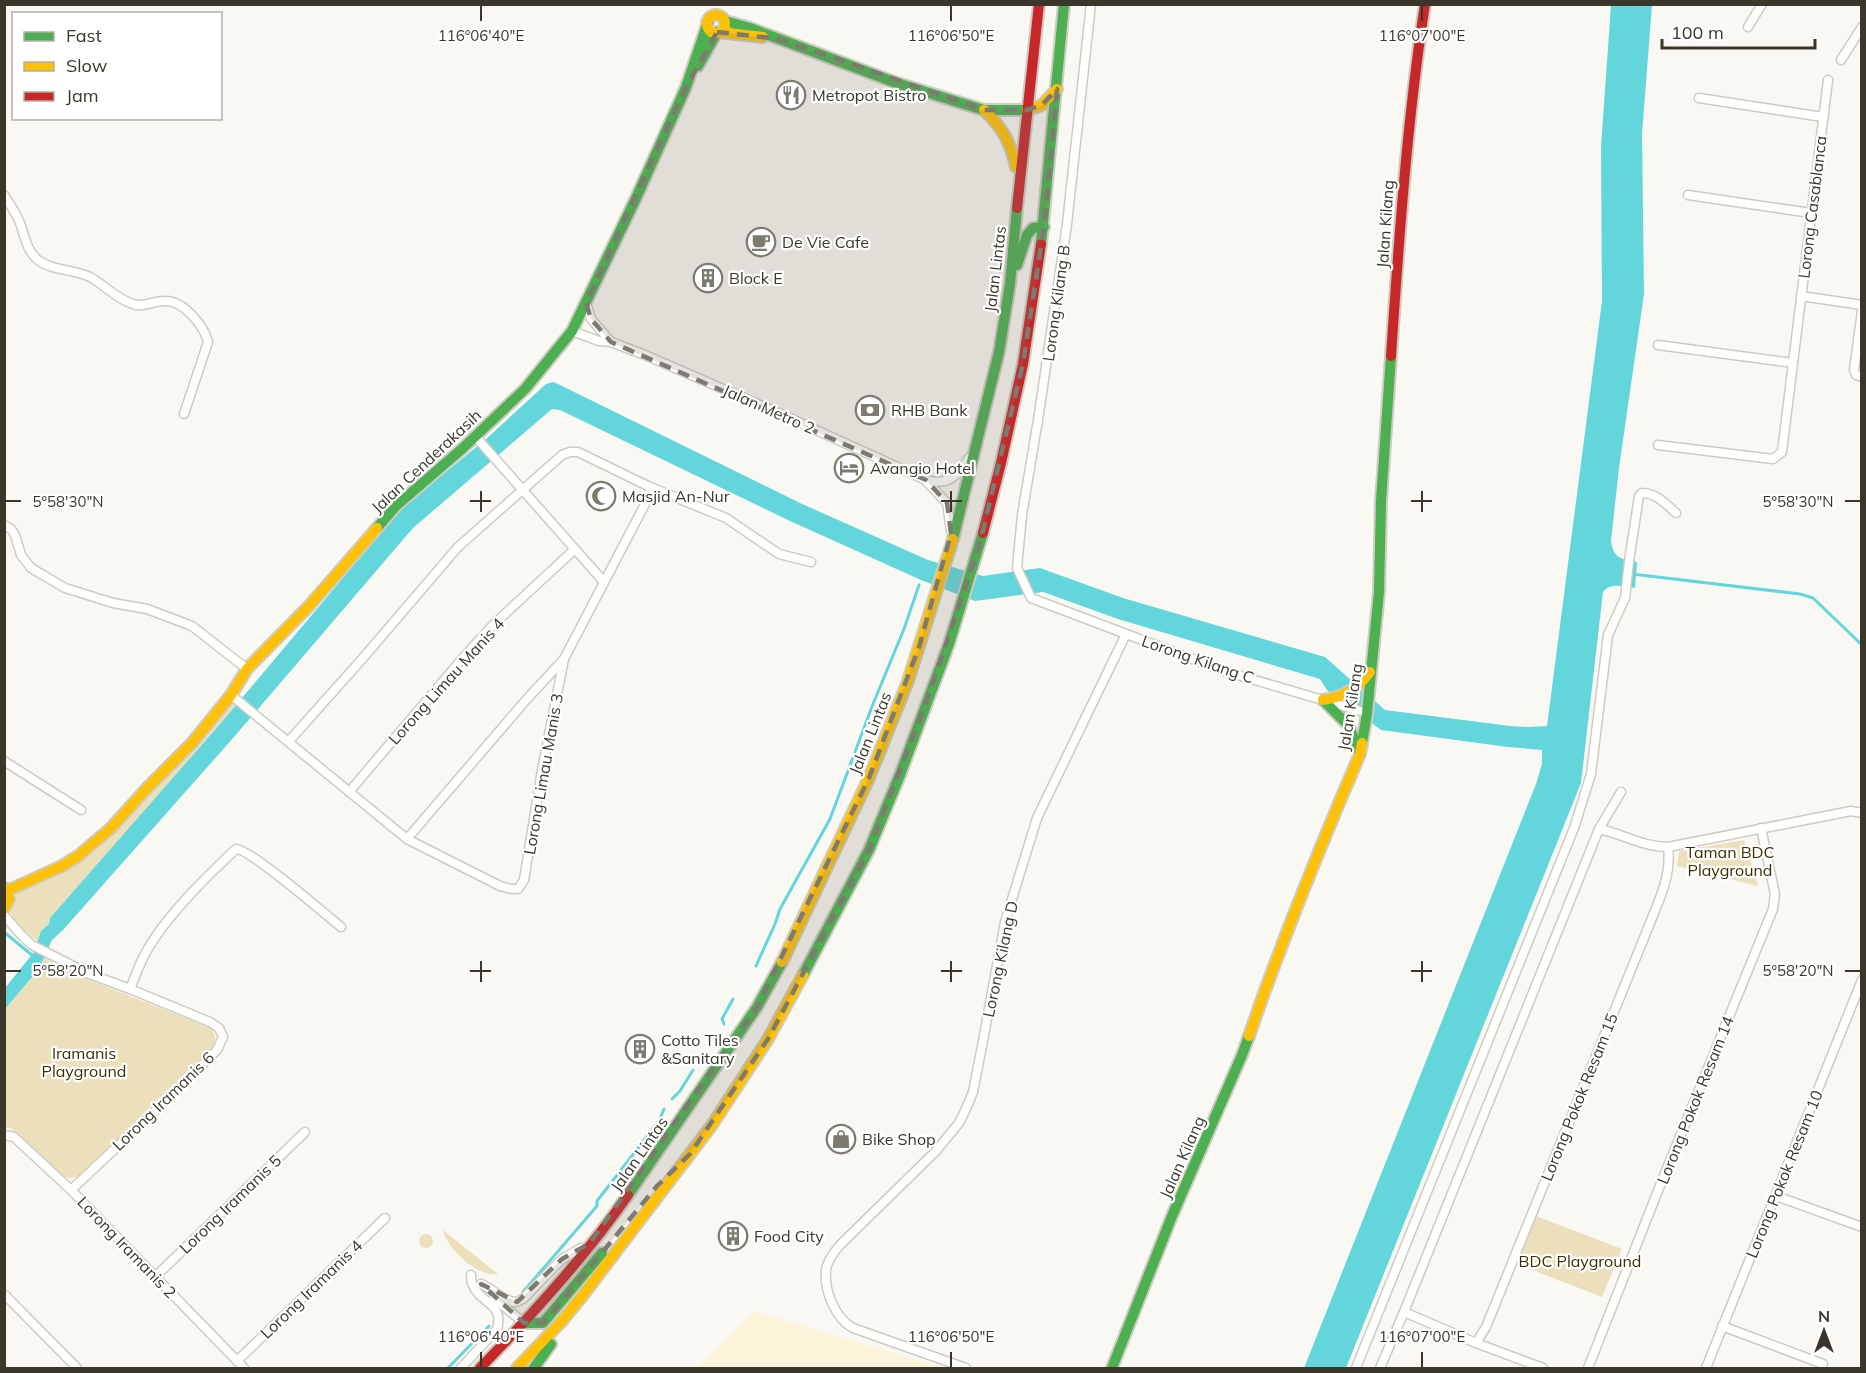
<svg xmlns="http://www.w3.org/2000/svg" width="1866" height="1373" font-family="Mulish,sans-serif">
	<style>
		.built { fill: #fbf4db }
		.green { fill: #ebdfbc }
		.water { fill: #63d6db }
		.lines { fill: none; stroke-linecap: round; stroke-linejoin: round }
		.stream { stroke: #63d6db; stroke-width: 3 }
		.street-casing { stroke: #cdcbc2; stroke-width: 11 }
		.fast-casing { stroke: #cdcbc2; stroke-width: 14 }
		.slow-casing { stroke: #cdcbc2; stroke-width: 14 }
		.jam-casing { stroke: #cdcbc2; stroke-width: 14 }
		.street { stroke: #fefefd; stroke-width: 8 }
		.fast { stroke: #4caf50; stroke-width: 10 }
		.slow { stroke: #ffc107; stroke-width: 10 }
		.jam { stroke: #c62828; stroke-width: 10 }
		.marked { fill: #7d7a70; fill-opacity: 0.2; stroke: #7d7a70; stroke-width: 4.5; stroke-dasharray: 12 8; stroke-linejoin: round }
		.ticks { fill: none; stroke: #3a362a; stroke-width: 2 }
		.labels { text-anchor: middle; stroke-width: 4.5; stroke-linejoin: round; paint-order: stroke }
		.poi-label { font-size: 16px; fill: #3a362a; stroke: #fff; text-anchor: start }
		.street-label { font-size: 16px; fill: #3a362a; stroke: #fff }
		.park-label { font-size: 16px; fill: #3b2f02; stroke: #fff }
		.ticks-label { font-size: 15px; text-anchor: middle; fill: #3a362a; stroke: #fff; stroke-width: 4.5; stroke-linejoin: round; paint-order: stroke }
	</style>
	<rect width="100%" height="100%" fill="#faf8f2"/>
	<polygon class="built" points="754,1311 944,1368 697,1368"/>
	<g class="green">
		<path d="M230 702 237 705 50 918 49 924 41 931 38 941C31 937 11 920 11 912 10 905 14 898 18 893L72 866 94 851 106 841 188 753Z"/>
		<polygon points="1744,840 1758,886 1677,866 1679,851"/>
		<path d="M44 958 87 979 208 1027C215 1032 217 1037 214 1045L78 1177 70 1178 61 1176 12 1129 5 1127V1009L39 969Z"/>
		<polygon points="1536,1216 1622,1249 1602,1297 1517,1264"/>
		<path d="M443 1230 498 1274C478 1278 447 1249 443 1230Z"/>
		<circle cx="426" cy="1241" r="7"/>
	</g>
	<path class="water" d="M1611 5H1652L1642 134 1644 294 1619 468 1611 541C1613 558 1622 560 1637 562L1635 588C1624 587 1611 582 1603 592L1581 783 1346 1368H1304L1536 784 1542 764V750L1508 747 1381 730 1327 690 1320 679 1118 619 1043 592 975 601 921 580 790 521 560 410 552 409 413 528 234 737 63 930 52 940 39 969 5 1009V988L34 952 41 931 49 924 50 918 221 723 400 510 486 439 546 384 553 382 558 384 800 503 928 560 983 576 1040 568 1123 598 1325 657 1385 710 1510 726 1528 727 1547 726 1602 301 1601 147Z"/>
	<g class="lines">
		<g class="stream">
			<polyline points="1632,574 1800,594 1813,598 1862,645"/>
			<polyline points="4,932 33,956"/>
			<polyline points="756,966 775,924 780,909 830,819 873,704 904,629 919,585"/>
			<polyline points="724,1024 722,1019 733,999"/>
			<polyline points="672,1099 680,1091 693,1070"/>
			<polyline points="523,1292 597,1206 597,1201 659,1121 664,1109"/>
			<polyline points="448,1368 489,1326"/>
		</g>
		<g class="street-casing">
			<g id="street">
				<polyline points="1091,4 1067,224 1038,420 1022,515 1017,568 1031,598 1224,671 1367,713"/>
				<polyline points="1748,27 1762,4"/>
				<polyline points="1841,60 1862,27"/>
				<polyline points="1699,98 1823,117"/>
				<path d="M4 195C10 204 16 213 20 223 25 236 26 250 38 260 52 271 74 269 90 277 105 285 116 299 133 304 143 308 153 301 164 301 183 299 204 326 208 342L184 414"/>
				<polyline points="1688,195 1811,213"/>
				<polyline points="1801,296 1862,305"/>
				<polyline points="586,303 591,319 611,342"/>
				<polyline points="1862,311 1854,370 1856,375 1862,377"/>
				<path d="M572 331 599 341 611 342 645 355 783 415 926 480C949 486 957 476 969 458"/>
				<polyline points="1658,345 1793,363"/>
				<polyline points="475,436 604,582"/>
				<polyline points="1658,445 1773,459 1782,452 1828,80"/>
				<polyline points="926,481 947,503 951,531"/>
				<polyline points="648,486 726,518 779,554 811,562"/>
				<polyline points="4,525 11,529 15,535 21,555 31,568 65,588 113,603 147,609 192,626 247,669"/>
				<polyline points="231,695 407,839 500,886 511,889 518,889 524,880 542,770 564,659"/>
				<polyline points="289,741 363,658 458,547 562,455 570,452 578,452 648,486 650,490 644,506 564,659 526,700 407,839"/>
				<polyline points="4,761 81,810"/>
				<polyline points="349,792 462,659 494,624 575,549"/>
				<polyline points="1599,829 1621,792"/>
				<polyline points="4,915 22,936 32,945 87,973 130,989 210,1022 219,1028 223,1037 217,1050 155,1111 71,1190"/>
				<path d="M130 989C135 977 139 965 145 954 165 917 205 878 236 849 250 849 325 914 341 927"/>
				<polyline points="4,1135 14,1137 71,1190 244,1368"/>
				<polyline points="1776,1196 1862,1227"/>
				<polyline points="156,1276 305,1132"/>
				<path d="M481 1284C494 1289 503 1302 517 1302L524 1298 562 1259 581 1248"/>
				<polyline points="4,1294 77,1368"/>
				<polyline points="494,1298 524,1323"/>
				<polyline points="1404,1312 1476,1343 1543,1368"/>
				<polyline points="1722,1326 1823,1364"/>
				<path d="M1476 1343 1486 1327 1648 928C1658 902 1672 876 1668 847"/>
				<polyline points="237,1361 385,1218"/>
				<path d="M461 1368 497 1329C505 1303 479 1303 473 1285 471 1282 471 1279 471 1275"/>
				<path d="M966 1368 853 1328C835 1318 824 1291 826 1270 827 1261 834 1252 840 1245L936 1151 959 1123 965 1111 973 1092 982 1046 1005 922 1037 818 1126 634"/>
				<path d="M1356 1368 1574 828 1591 774 1608 635 1625 598 1629 561 1639 496 1642 493C1656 493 1666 504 1676 513"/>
				<path d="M1380 1368 1404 1312 1599 829C1623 834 1643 847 1668 847L1851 811 1862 813"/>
				<polyline points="1588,1368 1661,1183 1773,909 1775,894 1761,828"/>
				<polyline points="1706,1368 1862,980"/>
			</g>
		</g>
		<g class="fast-casing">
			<g id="fast">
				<polyline points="725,21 750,28 897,83 984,110 1027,110"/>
				<polyline points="698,66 717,32"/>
				<polyline points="1041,244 1064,4"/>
				<polyline points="1017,265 1027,235 1033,228 1044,227"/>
				<polyline points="377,528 396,506 463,448 525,389 572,331 636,198 686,87 708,22"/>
				<polyline points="953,539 999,352 1010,284 1017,208"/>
				<polyline points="1323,700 1349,726 1360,754"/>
				<polyline points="1362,743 1367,713 1379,592 1381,501 1391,356"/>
				<polyline points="803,975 869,850 900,775 949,644 983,533"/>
				<polyline points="628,1195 757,1007 782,962"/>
				<polyline points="524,1323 543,1323 602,1253"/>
				<polyline points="534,1368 551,1344"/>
				<polyline points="1112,1368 1172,1216 1242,1055 1249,1036"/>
			</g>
		</g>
		<g class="slow-casing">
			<g id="slow">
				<circle cx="716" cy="24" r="9"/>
				<polyline points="719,32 763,37"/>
				<path d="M984 110C1002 127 1011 143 1016 167"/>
				<polyline points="1027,110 1042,105 1057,89"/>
				<path d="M1323 700C1344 697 1357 689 1370 672"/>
				<polyline points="7,891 62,866 78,856 111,828 148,787 192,743 231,695 247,669 309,606 377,528"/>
				<polyline points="4,909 9,899 5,888"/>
				<polyline points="782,962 869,778 908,681 953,539"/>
				<path d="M1249 1036C1282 940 1320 847 1360 754L1362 743"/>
				<polyline points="517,1368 561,1322 583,1295 712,1125 768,1039 803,975"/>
			</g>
		</g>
		<g class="jam-casing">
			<g id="jam">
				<polyline points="1017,208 1039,4"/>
				<path d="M1391 356C1399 238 1407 121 1425 4"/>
				<polyline points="983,533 1001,463 1023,364 1041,244"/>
				<path d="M480 1368C533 1314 585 1257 628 1195"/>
			</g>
		</g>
		<use href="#street" class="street"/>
		<use href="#fast" class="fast"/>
		<use href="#slow" class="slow"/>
		<use href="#jam" class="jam"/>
	</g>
	<path class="marked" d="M717 32 779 39 984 110H1027L1042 105 1057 89 1044 227 1023 364 979 547 924 709 869 850 768 1039 690 1154 657 1186 549 1317 543 1323H524L481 1284 517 1302 562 1259 590 1243 757 1007 869 778 919 647 951 534 947 503 926 480 611 342 591 319 586 303 686 87Z"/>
	<path class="ticks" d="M481 6V21M951 6V21M1422 6V21M481 491V512M951 491V512M1422 491V512M6 501H21M470 501H491M941 501H962M1411 501H1432M1845 501H1860M481 961V982M951 961V982M1422 961V982M6 971H21M470 971H491M941 971H962M1411 971H1432M1845 971H1860M481 1352V1367M951 1352V1367M1422 1352V1367"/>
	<defs>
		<g id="restaurant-ring" transform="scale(1.5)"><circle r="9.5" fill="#fff" stroke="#7d7a70" stroke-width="1.5"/><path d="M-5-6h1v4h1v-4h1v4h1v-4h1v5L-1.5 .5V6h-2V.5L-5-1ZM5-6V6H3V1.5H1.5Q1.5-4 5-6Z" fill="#7d7a70"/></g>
		<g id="cafe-ring" transform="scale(1.5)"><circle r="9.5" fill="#fff" stroke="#7d7a70" stroke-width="1.5"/><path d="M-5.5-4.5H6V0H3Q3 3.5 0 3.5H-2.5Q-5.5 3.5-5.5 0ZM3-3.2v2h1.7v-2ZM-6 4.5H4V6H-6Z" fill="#7d7a70"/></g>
		<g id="building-ring" transform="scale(1.5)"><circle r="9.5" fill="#fff" stroke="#7d7a70" stroke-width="1.5"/><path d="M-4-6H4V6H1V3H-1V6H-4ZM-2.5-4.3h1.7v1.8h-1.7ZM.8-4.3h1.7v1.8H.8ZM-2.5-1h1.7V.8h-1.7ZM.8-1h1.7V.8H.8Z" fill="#7d7a70"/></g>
		<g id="bank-ring" transform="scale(1.5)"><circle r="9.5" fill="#fff" stroke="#7d7a70" stroke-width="1.5"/><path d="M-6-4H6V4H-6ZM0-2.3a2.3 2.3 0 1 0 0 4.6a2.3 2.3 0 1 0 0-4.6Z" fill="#7d7a70"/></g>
		<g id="hotel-ring" transform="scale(1.5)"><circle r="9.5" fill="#fff" stroke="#7d7a70" stroke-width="1.5"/><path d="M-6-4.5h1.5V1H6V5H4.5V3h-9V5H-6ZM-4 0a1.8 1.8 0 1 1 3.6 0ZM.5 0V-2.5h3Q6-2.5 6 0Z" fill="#7d7a70"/></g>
		<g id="mosque-ring" transform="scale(1.5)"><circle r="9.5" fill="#fff" stroke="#7d7a70" stroke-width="1.5"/><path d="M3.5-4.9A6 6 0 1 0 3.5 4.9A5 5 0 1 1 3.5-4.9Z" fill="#7d7a70"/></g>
		<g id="shop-ring" transform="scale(1.5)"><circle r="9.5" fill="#fff" stroke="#7d7a70" stroke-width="1.5"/><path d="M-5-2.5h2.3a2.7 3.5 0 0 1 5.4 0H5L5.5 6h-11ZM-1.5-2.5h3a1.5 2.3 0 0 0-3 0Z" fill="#7d7a70"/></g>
	</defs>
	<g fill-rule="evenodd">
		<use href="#restaurant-ring" x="791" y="95"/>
		<use href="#cafe-ring" x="761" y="242"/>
		<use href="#building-ring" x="708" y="278"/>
		<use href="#bank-ring" x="870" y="410"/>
		<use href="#hotel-ring" x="849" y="468"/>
		<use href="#mosque-ring" x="601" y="496"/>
		<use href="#building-ring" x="640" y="1049"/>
		<use href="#shop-ring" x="841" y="1139"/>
		<use href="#building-ring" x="733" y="1236"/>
	</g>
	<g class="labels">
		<g class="poi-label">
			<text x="812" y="101">Metropot Bistro</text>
			<text x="782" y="248">De Vie Cafe</text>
			<text x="729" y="284">Block E</text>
			<text x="891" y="416">RHB Bank</text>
			<text x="870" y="474">Avangio Hotel</text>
			<text x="622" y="502">Masjid An-Nur</text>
			<text x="661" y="1046">Cotto Tiles<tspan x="661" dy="18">&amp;Sanitary</tspan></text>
			<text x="862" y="1145">Bike Shop</text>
			<text x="754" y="1242">Food City</text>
		</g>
		<g class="street-label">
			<text transform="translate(1812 207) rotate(-83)" y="6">Lorong Casablanca</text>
			<text transform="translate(1385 224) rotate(-86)" y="6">Jalan Kilang</text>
			<text transform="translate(995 269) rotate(-83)" y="6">Jalan Lintas</text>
			<text transform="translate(1056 303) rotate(-82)" y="6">Lorong Kilang B</text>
			<text transform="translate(769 409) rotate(24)" y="6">Jalan Metro 2</text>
			<text transform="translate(426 461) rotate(-43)" y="6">Jalan Cenderakasih</text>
			<text transform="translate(1198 659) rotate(19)" y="6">Lorong Kilang C</text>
			<text transform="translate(446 681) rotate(-48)" y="6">Lorong Limau Manis 4</text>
			<text transform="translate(1350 707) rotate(-81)" y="6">Jalan Kilang</text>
			<text transform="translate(870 733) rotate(-68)" y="6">Jalan Lintas</text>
			<text transform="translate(543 774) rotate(-80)" y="6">Lorong Limau Manis 3</text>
			<text transform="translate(1000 959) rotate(-78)" y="6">Lorong Kilang D</text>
			<text transform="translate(1579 1097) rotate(-68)" y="6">Lorong Pokok Resam 15</text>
			<text transform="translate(1695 1100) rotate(-68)" y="6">Lorong Pokok Resam 14</text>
			<text transform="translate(163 1101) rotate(-44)" y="6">Lorong Iramanis 6</text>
			<text transform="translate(639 1154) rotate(-55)" y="6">Jalan Lintas</text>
			<text transform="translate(1182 1157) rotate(-66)" y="6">Jalan Kilang</text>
			<text transform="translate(1784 1174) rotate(-68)" y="6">Lorong Pokok Resam 10</text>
			<text transform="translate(230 1204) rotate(-44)" y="6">Lorong Iramanis 5</text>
			<text transform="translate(127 1247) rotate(46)" y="6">Lorong Iramanis 2</text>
			<text transform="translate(311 1289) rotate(-44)" y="6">Lorong Iramanis 4</text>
		</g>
		<g class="park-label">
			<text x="1730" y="858">Taman BDC<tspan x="1730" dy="18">Playground</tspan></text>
			<text x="84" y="1059">Iramanis<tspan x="84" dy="18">Playground</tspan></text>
			<text x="1580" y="1267">BDC Playground</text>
		</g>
	</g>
	<g class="ticks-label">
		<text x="481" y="41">116°06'40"E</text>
		<text x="951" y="41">116°06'50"E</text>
		<text x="1422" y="41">116°07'00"E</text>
		<text x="68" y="507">5°58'30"N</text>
		<text x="1798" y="507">5°58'30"N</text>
		<text x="68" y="976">5°58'20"N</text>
		<text x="1798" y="976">5°58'20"N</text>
		<text x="481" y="1342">116°06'40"E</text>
		<text x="951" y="1342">116°06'50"E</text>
		<text x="1422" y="1342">116°07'00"E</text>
	</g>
	<rect width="1866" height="1373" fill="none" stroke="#3a362a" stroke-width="12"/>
	<rect x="12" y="12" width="210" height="108" fill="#ffffff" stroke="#b0afaa" stroke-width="1.5"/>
	<rect x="24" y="32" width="30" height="9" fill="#4caf50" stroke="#b0afaa" stroke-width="1.5"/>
	<text x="66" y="42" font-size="18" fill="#3a362a">Fast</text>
	<rect x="24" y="62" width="30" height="9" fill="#ffc107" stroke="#b0afaa" stroke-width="1.5"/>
	<text x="66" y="72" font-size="18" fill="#3a362a">Slow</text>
	<rect x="24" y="92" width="30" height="9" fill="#c62828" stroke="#b0afaa" stroke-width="1.5"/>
	<text x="66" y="102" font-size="18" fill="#3a362a">Jam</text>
	<g transform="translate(1824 1331)" stroke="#ffffff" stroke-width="4.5" paint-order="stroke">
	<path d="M0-4.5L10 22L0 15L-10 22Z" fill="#3a362a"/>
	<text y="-9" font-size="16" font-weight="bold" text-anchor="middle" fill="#3a362a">N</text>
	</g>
	<path d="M1662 39v9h153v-9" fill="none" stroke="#3a362a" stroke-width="3"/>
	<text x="1671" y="39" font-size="18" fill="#3a362a" stroke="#ffffff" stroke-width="4.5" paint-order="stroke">100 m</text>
</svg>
